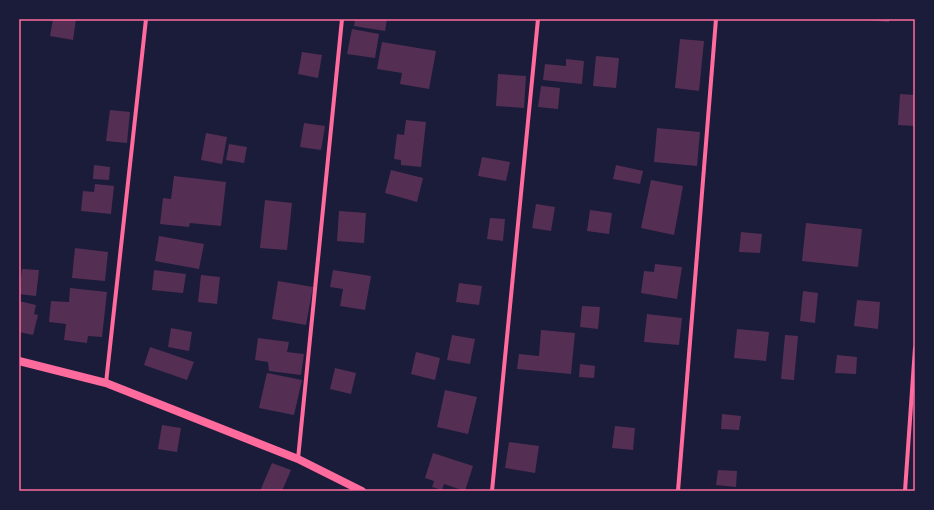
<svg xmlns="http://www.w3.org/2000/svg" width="934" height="510" font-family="Rubik,sans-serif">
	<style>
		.building { fill: #542f53 }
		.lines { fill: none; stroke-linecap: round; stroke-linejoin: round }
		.minor { stroke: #ff6b9d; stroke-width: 4 }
		.secondary { stroke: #ff6b9d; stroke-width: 8 }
		.neatline { fill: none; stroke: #ff6b9d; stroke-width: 1.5 }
	</style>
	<rect width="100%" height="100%" fill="#1b1b3a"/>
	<g class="building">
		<polygon points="53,19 76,19 73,40 50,36"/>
		<polygon points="355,19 387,19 385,31 354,26"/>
		<polygon points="866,19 889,19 889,22 866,20"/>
		<polygon points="352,29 379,34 375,58 347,54"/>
		<polygon points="680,39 704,41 699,91 675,88"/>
		<polygon points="382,42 436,51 429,89 400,84 402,73 377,69"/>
		<polygon points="302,52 322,55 318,78 298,74"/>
		<polygon points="596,56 619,58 616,88 593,86"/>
		<polygon points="566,59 584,61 582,84 543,80 545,64 566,66"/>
		<polygon points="498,74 526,76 524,108 496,106"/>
		<polygon points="541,86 560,88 558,109 538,107"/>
		<polygon points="900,94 915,95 915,126 898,125"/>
		<polygon points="110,110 130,112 127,143 106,141"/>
		<polygon points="406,120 426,122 421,167 401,165 401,160 394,159 397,134 404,135"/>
		<polygon points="304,123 325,126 321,150 300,147"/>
		<polygon points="657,128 700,132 697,166 654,162"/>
		<polygon points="206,133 227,137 222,164 201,160"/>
		<polygon points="229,144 247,147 244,163 226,160"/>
		<polygon points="482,157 510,162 506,181 478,176"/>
		<polygon points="94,165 110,167 109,180 93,179"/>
		<polygon points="616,165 643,171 640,184 613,179"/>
		<polygon points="391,170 423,178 417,202 385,193"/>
		<polygon points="174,176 226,182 221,226 190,223 189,227 160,224 163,198 171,199"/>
		<polygon points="651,180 683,186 674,235 641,228"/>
		<polygon points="95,184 114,186 111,214 81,211 83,191 94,192"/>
		<polygon points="265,200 292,203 287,250 260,248"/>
		<polygon points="536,204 555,207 551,231 532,228"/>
		<polygon points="590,210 612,213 609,234 587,231"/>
		<polygon points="339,211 366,213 364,243 337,241"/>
		<polygon points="490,218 505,219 503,241 487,239"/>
		<polygon points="806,223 862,229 858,267 802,261"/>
		<polygon points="741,232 762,234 760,253 739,252"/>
		<polygon points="159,236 204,244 199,269 155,261"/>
		<polygon points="75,248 108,252 105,281 72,278"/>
		<polygon points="655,264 682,267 677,299 641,293 644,271 654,272"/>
		<polygon points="22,269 39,270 36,296 19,294"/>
		<polygon points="154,270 186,274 183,293 152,290"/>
		<polygon points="333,270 371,276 365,310 340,306 343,289 330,287"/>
		<polygon points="201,275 220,277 217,304 198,302"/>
		<polygon points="278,281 313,287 306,325 272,319"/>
		<polygon points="459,283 482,286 479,305 456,302"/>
		<polygon points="70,288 107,292 102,337 88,336 87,343 64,340 66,324 49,322 51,301 69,302"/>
		<polygon points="803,291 818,293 815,323 800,321"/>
		<polygon points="857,300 880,302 878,329 854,326"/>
		<polygon points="19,301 36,305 34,314 38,315 33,335 19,332"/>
		<polygon points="582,306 600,307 598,329 580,327"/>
		<polygon points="647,314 682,318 679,345 644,342"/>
		<polygon points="171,328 192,332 189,351 168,347"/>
		<polygon points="737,329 769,332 766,361 734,358"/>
		<polygon points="541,330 575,333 571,374 517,369 519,354 539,356"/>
		<polygon points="452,335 475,339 470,364 447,360"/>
		<polygon points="785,335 798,336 794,380 781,379"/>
		<polygon points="258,338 289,342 287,352 304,354 301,375 269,371 268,362 255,360"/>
		<polygon points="150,347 194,362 187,380 144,365"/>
		<polygon points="416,352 440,358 435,380 411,374"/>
		<polygon points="837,355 857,357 856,374 835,373"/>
		<polygon points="580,364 595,366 594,378 579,377"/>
		<polygon points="335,368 356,373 351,394 330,389"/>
		<polygon points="267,373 302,380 294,415 259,408"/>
		<polygon points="445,390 477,397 468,434 437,427"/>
		<polygon points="722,414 741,416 739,430 721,429"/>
		<polygon points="162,425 181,428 177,452 158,449"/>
		<polygon points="615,426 635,428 633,450 612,448"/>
		<polygon points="509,442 539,446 535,473 505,468"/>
		<polygon points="433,453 473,466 465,491 444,484 442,490 432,487 434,481 425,478"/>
		<polygon points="272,463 291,470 282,491 260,491"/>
		<polygon points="718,470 737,471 736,487 716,485"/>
	</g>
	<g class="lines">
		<g class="minor">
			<polyline points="106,383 146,19"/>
			<polyline points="298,459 342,19"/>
			<polyline points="492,491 538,19"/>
			<polyline points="678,491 716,19"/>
			<polyline points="905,491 915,348"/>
		</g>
		<polyline class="secondary" points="19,361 106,383 298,459 362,491"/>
	</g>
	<rect width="934" height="510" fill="none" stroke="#1b1b3a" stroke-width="40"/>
	<rect x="20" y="20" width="894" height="470" class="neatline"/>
</svg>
